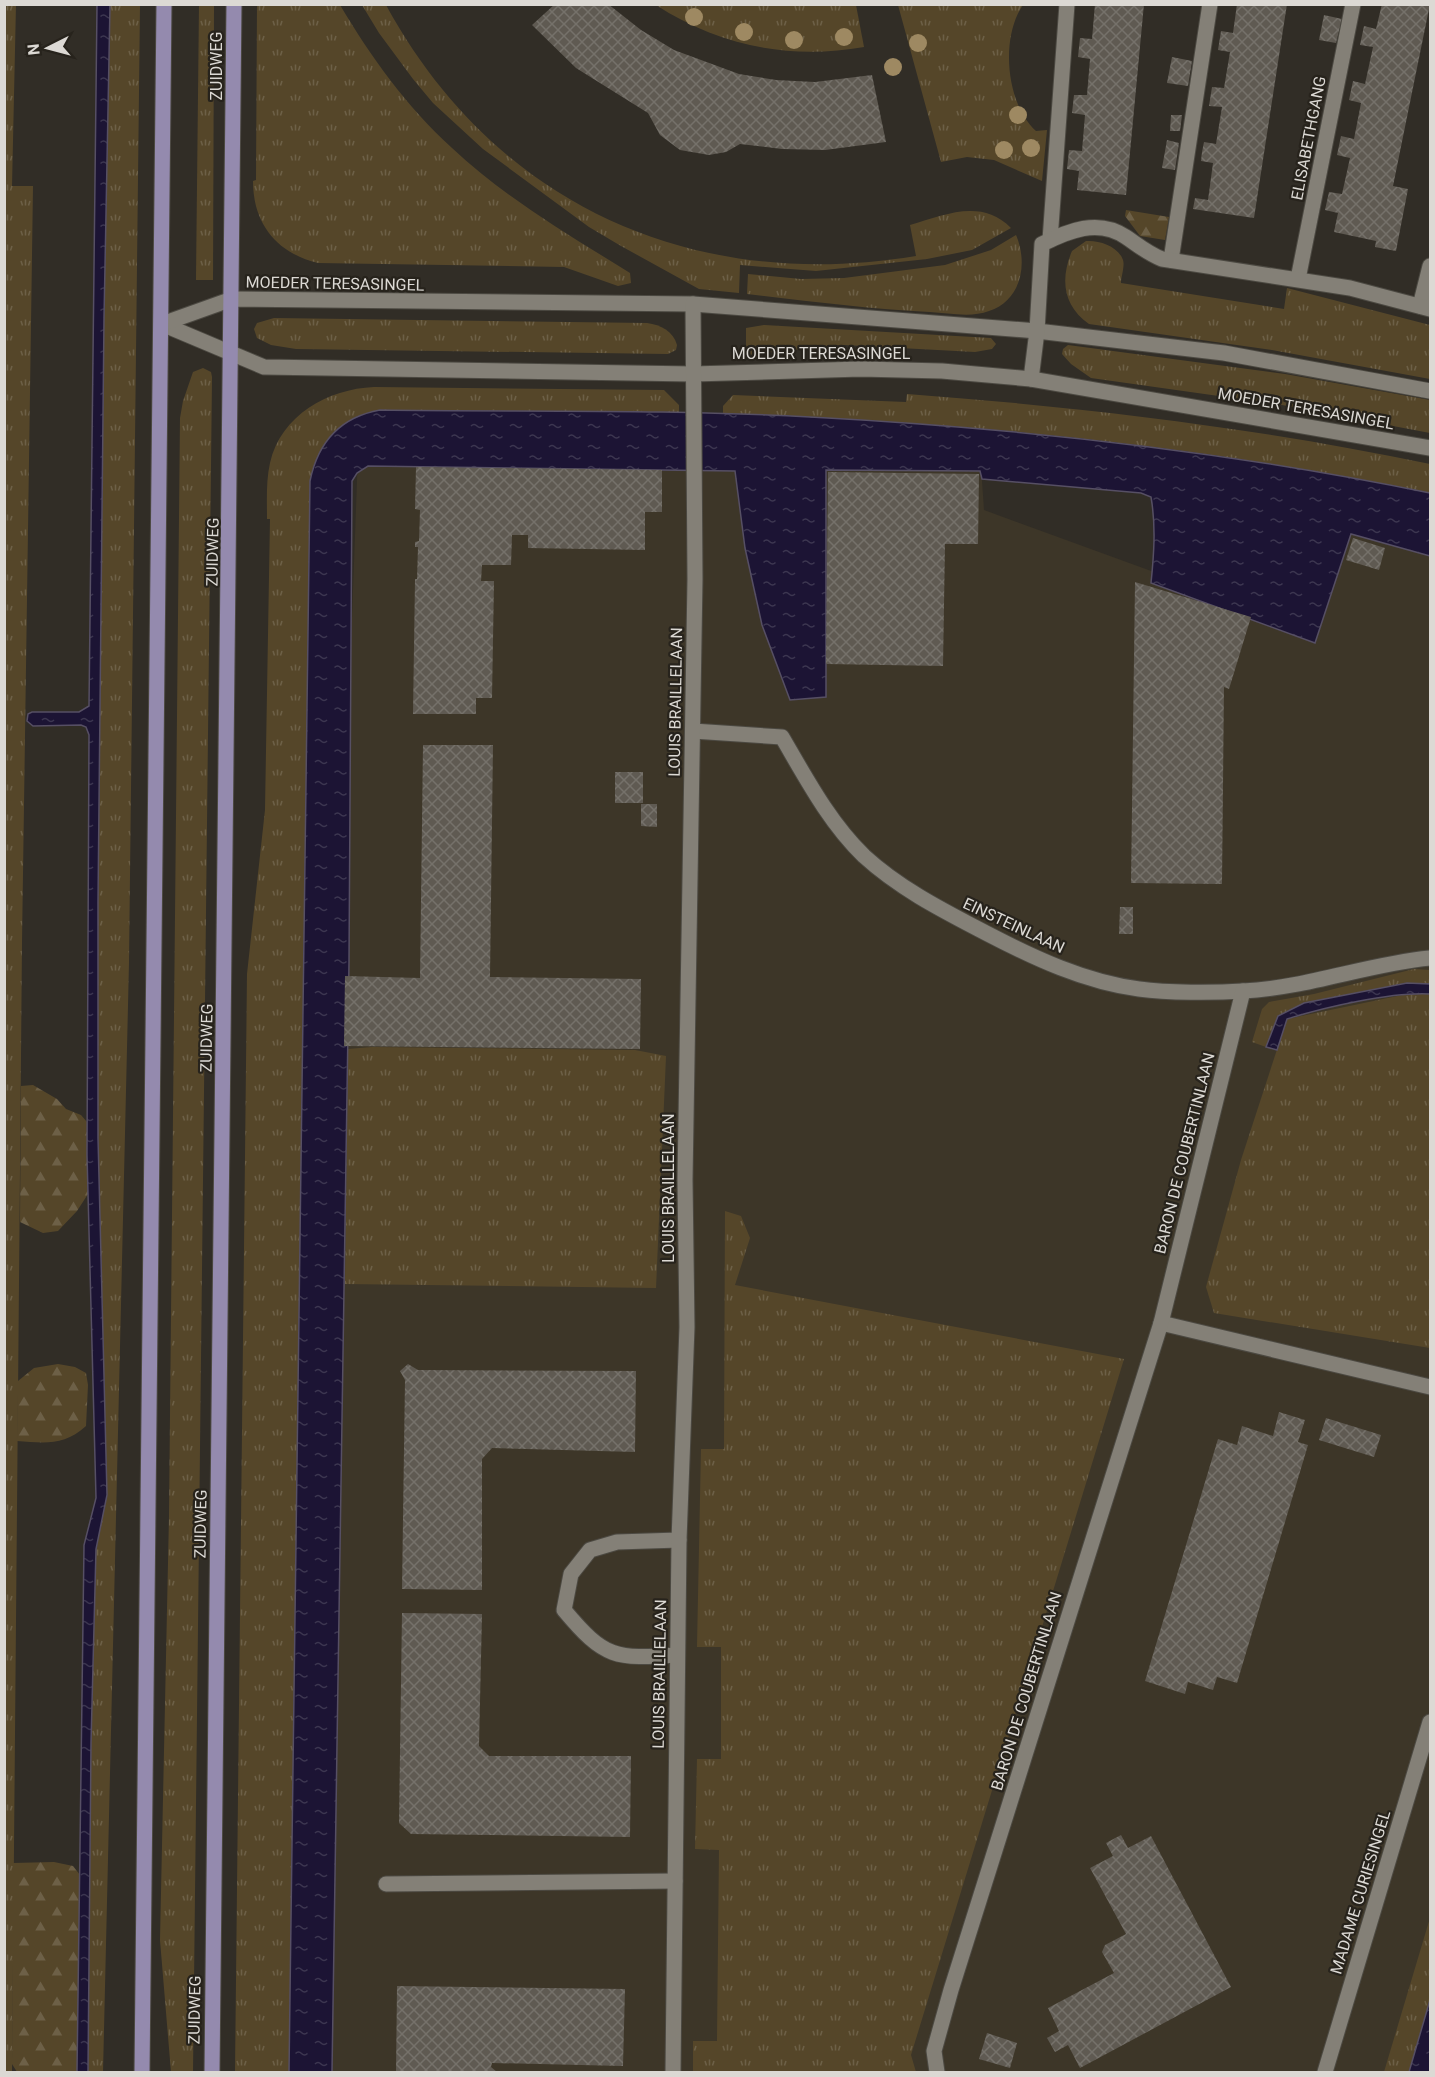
<svg xmlns="http://www.w3.org/2000/svg" width="1435" height="2077" font-family="Roboto,sans-serif">
	<style>
		.built { fill: #3d3628 }
		.grass { fill: url(#grass-tufts) }
		.forest { fill: url(#forest-firs) }
		.water { fill: url(#water-ripples); stroke: #564f64; stroke-width: 1.5 }
		.building { fill: url(#building-cross-hatch) }
		.lines { fill: none; stroke-linecap: round; stroke-linejoin: round }
		.minor-casing { stroke: #4c4942; stroke-width: 17 }
		.major-casing { stroke: #4c4942; stroke-width: 17 }
		.minor { stroke: #848077; stroke-width: 15 }
		.major { stroke: #948aae; stroke-width: 15 }
		.tree { fill: #9e8962 }
		.labels { text-anchor: middle; stroke-width: 4.5; stroke-linejoin: round; paint-order: stroke }
		.street-label { font-size: 16px; fill: #dcd9d4; stroke: #27231c }
	</style>
	<defs>
		<pattern id="grass-tufts" width="24" height="20" patternUnits="userSpaceOnUse" patternTransform="scale(1.5)"><rect width="24" height="20" fill="#554629"/><path d="M3 7l-1-3M5 7V3M7 7l1-3M15 17l-1-3M17 17v-4M19 17l1-3" fill="none" stroke="#6d6047"/></pattern>
		<pattern id="forest-firs" width="22" height="20" patternUnits="userSpaceOnUse" patternTransform="scale(1.5)"><rect width="22" height="20" fill="#554629"/><path d="M5 1l3.5 6h-7zM16 11l3.5 6h-7z" fill="#6d6047"/></pattern>
		<pattern id="water-ripples" width="26" height="14" patternUnits="userSpaceOnUse" patternTransform="scale(1.5)"><rect width="26" height="14" fill="#1c1434"/><path d="M2 4q2-2 4 0t4 0M15 11q2-2 4 0t4 0" fill="none" stroke="#3c3650"/></pattern>
		<pattern id="building-cross-hatch" width="8" height="8" patternUnits="userSpaceOnUse" patternTransform="scale(1.5)"><rect width="8" height="8" fill="#5f5a52"/><path d="M0 0l8 8M0 8l8-8" fill="none" stroke="#75716a"/></pattern>
	</defs>
	<rect width="100%" height="100%" fill="#312d26"/>
	<polygon class="built" points="358,453 981,466 984,510 1308,628 1343,522 1430,541 1430,2072 299,2072"/>
	<g class="grass">
		<polygon points="16,4 12,186 33,186 22,942 12,2072 5,2072 4,5"/>
		<polygon points="140,4 129,962 103,2072 88,2072 91,1743 96,1549 107,1495 98,1138 98,902 104,318 110,5"/>
		<polygon points="199,5 214,5 213,280 196,280"/>
		<path d="M257 5H340C371 57 406 106 452 148 504 197 569 235 630 273L631 283 618 286 564 267 318 263C277 253 253 224 253 181L256 180Z"/>
		<path d="M362 5H386C495 205 693 293 916 256L910 225C945 215 981 198 1011 228L972 250 927 259 816 271 740 265 739 293 699 289 621 246 589 227 483 149 433 103 413 79 379 33Z"/>
		<path d="M656 5H856L864 47C790 60 719 46 656 5Z"/>
		<path d="M898 5H1023C1000 38 1006 104 1036 131L1047 130 1042 181 994 160 967 157 941 162Z"/>
		<path d="M1016 235C1028 263 1022 300 989 311 971 318 949 313 930 312 869 309 808 301 747 294L748 274 801 279 844 278 945 265 991 250Z"/>
		<path d="M1086 241C1099 240 1118 246 1123 260 1125 266 1121 277 1121 283L1284 309 1287 288 1430 325V379L1272 350 1089 324C1063 306 1060 279 1072 251Z"/>
		<path d="M274 318 647 323C661 325 673 331 677 345L676 350 668 354 296 349 271 345 257 338 254 329 257 323Z"/>
		<polygon points="764,325 991,338 996,344 992,349 975,352 844,345 746,355 746,328"/>
		<polygon points="1068,345 1285,374 1430,400 1430,433 1282,405 1091,378 1071,364 1062,354 1063,349"/>
		<polygon points="203,368 211,372 212,377 193,2072 171,2072 160,1940 169,1516 180,418 183,401 193,372"/>
		<path d="M374 387 664 390 679 405V414L380 410C341 417 318 442 310 481L289 2072H235L247 974 265 810 270 519H267C267 500 266 481 270 463 281 415 328 389 374 387Z"/>
		<path d="M907 394C1083 407 1258 428 1430 464V493C1198 446 960 420 723 415V406L733 395 906 402Z"/>
		<polygon points="1414,969 1430,970 1430,984 1407,983 1278,1016 1266,1047 1252,1042 1262,1009 1269,1002 1314,994"/>
		<polygon points="1412,993 1430,994 1430,1348 1214,1313 1206,1287 1241,1160 1287,1019"/>
		<polygon points="372,1047 635,1050 666,1056 656,1288 345,1284 348,1049"/>
		<polygon points="725,1211 741,1216 750,1238 735,1285 1124,1359 911,2055 916,2072 693,2072 693,2041 717,2041 719,1850 695,1849 697,1759 721,1759 721,1647 697,1647 701,1449 724,1449"/>
		<polygon points="1430,1918 1430,2000 1409,2072 1384,2072"/>
	</g>
	<g class="forest">
		<polygon points="1126,210 1169,217 1165,240 1140,236 1125,216"/>
		<polygon points="33,1085 57,1099 66,1109 81,1115 87,1122 88,1194 77,1211 58,1231 43,1233 20,1222 21,1086"/>
		<path d="M58 1364 75 1367 86 1373 88 1385 86 1426C64 1446 45 1443 17 1441L18 1381 34 1368Z"/>
		<polygon points="54,1862 73,1866 80,1875 77,2072 17,2072 12,2064 13,1863"/>
	</g>
	<g class="water">
		<polygon points="97,5 110,5 104,318 98,902 98,1138 107,1495 96,1549 91,1743 88,2072 77,2072 84,1545 96,1498 87,1155 89,735 86,727 81,725 33,726 27,721 28,714 32,712 79,712 89,706"/>
		<path d="M380 410C523 412 667 409 810 417 1018 428 1226 451 1430 493V556L1351 534 1315 643 1151 583C1154 554 1156 526 1151 497L1141 493 982 479 980 471 826 470V697L790 700 762 625 745 548 735 471 368 466 357 473 352 481 349 963 332 2072H289L310 481C318 442 341 417 380 410Z"/>
		<path d="M1407 983 1430 984V994C1391 992 1325 1007 1287 1019L1277 1050 1266 1047 1278 1016 1304 1003Z"/>
		<polygon points="1430,2000 1430,2072 1409,2072"/>
	</g>
	<g class="building">
		<polygon points="555,4 608,4 641,30 674,50 739,74 776,80 815,82 872,75 886,142 825,150 782,149 740,144 726,152 709,155 680,150 660,135 648,113 576,68 532,25"/>
		<polygon points="1095,4 1144,4 1126,195 1077,190 1079,171 1067,169 1069,150 1082,151 1085,115 1072,113 1074,95 1087,95 1090,59 1078,57 1080,38 1092,39"/>
		<polygon points="1237,4 1287,4 1254,218 1193,209 1195,198 1208,200 1213,163 1201,161 1202,152 1204,142 1216,144 1222,107 1209,106 1212,87 1224,88 1230,52 1218,50 1221,31 1233,33"/>
		<polygon points="1382,4 1430,4 1393,186 1408,189 1396,251 1375,247 1376,241 1334,232 1338,213 1325,210 1329,192 1342,194 1350,158 1337,155 1341,136 1354,139 1361,103 1349,100 1353,81 1365,84 1373,47 1360,45 1364,26 1376,29"/>
		<polygon points="1324,15 1342,19 1336,43 1319,40"/>
		<polygon points="1172,57 1192,61 1188,86 1167,83"/>
		<polygon points="1171,115 1182,115 1180,131 1170,131"/>
		<polygon points="1167,140 1179,143 1175,170 1162,168"/>
		<polygon points="416,467 662,470 662,512 645,512 645,550 528,548 528,535 512,535 511,565 482,565 481,581 494,581 492,698 476,698 476,714 413,714 415,579 417,579 418,547 415,547 415,542 419,541 420,510 415,509"/>
		<polygon points="828,472 979,474 978,544 945,544 943,666 826,664"/>
		<polygon points="1353,538 1385,548 1379,570 1346,560"/>
		<polygon points="1135,582 1251,617 1229,689 1224,687 1222,884 1131,883"/>
		<polygon points="423,745 493,745 490,977 641,979 640,1049 344,1046 345,976 420,978"/>
		<rect x="615" y="772" width="28" height="31"/>
		<polygon points="641,804 657,804 657,827 641,826"/>
		<polygon points="1120,907 1133,907 1133,934 1119,934"/>
		<polygon points="408,1364 418,1370 636,1371 635,1452 492,1448 482,1459 482,1590 402,1589 405,1380 400,1371"/>
		<polygon points="1279,1412 1305,1420 1298,1442 1308,1445 1237,1683 1217,1677 1213,1690 1188,1682 1185,1694 1145,1681 1218,1439 1237,1445 1242,1426 1273,1436"/>
		<polygon points="1326,1418 1381,1435 1374,1457 1319,1440"/>
		<polygon points="402,1613 482,1614 479,1746 489,1756 631,1756 630,1837 411,1834 399,1823"/>
		<polygon points="1121,1835 1128,1848 1151,1836 1231,1987 1080,2068 1068,2045 1055,2052 1047,2038 1059,2031 1048,2008 1114,1973 1102,1952 1105,1945 1126,1934 1090,1868 1113,1856 1106,1843"/>
		<polygon points="397,1986 625,1989 623,2066 492,2063 491,2067 497,2072 396,2072"/>
		<polygon points="987,2033 1017,2043 1010,2068 979,2059"/>
	</g>
	<g class="lines">
		<g class="minor-casing">
			<g id="minor">
				<polyline points="1050,240 1067,4"/>
				<polyline points="1171,260 1210,4"/>
				<polyline points="1298,279 1353,4"/>
				<polyline points="1420,306 1430,266"/>
				<polyline points="162,324 264,367 693,374 861,369 942,371 1031,379 1430,448"/>
				<polyline points="162,324 232,299 693,304 1037,331 1224,353 1430,391"/>
				<path d="M1031 379 1037 331 1042 244C1068 231 1098 218 1126 237 1138 245 1147 253 1162 259L1350 288 1430 309"/>
				<path d="M693 731 782 737C806 778 829 822 864 856 900 889 944 911 986 933 1034 958 1085 982 1139 989 1168 993 1213 993 1243 991 1307 988 1367 964 1430 958"/>
				<polyline points="1161,1323 1430,1387"/>
				<path d="M677 1655C615 1659 605 1659 564 1610L571 1574 590 1550 617 1542 679 1540"/>
				<polyline points="386,1884 675,1881"/>
				<polyline points="673,2072 679,1540 687,1327 685,1180 695,579 693,304"/>
				<polyline points="937,2072 934,2051 951,1990 1161,1323 1243,991"/>
				<polyline points="1325,2072 1430,1722"/>
			</g>
		</g>
		<g class="major-casing">
			<g id="major">
				<polyline points="142,2072 164,4"/>
				<polyline points="212,2072 234,4"/>
			</g>
		</g>
		<use href="#minor" class="minor"/>
		<use href="#major" class="major"/>
	</g>
	<g class="tree">
		<circle cx="694" cy="17" r="9"/>
		<circle cx="744" cy="32" r="9"/>
		<circle cx="844" cy="37" r="9"/>
		<circle cx="794" cy="40" r="9"/>
		<circle cx="918" cy="43" r="9"/>
		<circle cx="893" cy="67" r="9"/>
		<circle cx="1018" cy="115" r="9"/>
		<circle cx="1031" cy="148" r="9"/>
		<circle cx="1004" cy="150" r="9"/>
	</g>
	<g class="labels">
		<g class="street-label">
			<text transform="translate(216 66) rotate(-90)" y="6">ZUIDWEG</text>
			<text transform="translate(1308 138) rotate(-79)" y="6">ELISABETHGANG</text>
			<text transform="translate(335 283) rotate(1)" y="6">MOEDER TERESASINGEL</text>
			<text x="821" y="359">MOEDER TERESASINGEL</text>
			<text transform="translate(1306 408) rotate(10)" y="6">MOEDER TERESASINGEL</text>
			<text transform="translate(212 552) rotate(-89)" y="6">ZUIDWEG</text>
			<text transform="translate(675 702) rotate(-89)" y="6">LOUIS BRAILLELAAN</text>
			<text transform="translate(1014 925) rotate(25)" y="6">EINSTEINLAAN</text>
			<text transform="translate(206 1038) rotate(-89)" y="6">ZUIDWEG</text>
			<text transform="translate(1184 1153) rotate(-76)" y="6">BARON DE COUBERTINLAAN</text>
			<text transform="translate(668 1188) rotate(-90)" y="6">LOUIS BRAILLELAAN</text>
			<text transform="translate(200 1524) rotate(-89)" y="6">ZUIDWEG</text>
			<text transform="translate(659 1674) rotate(-89)" y="6">LOUIS BRAILLELAAN</text>
			<text transform="translate(1026 1691) rotate(-73)" y="6">BARON DE COUBERTINLAAN</text>
			<text transform="translate(1360 1892) rotate(-73)" y="6">MADAME CURIESINGEL</text>
			<text transform="translate(194 2010) rotate(-89)" y="6">ZUIDWEG</text>
		</g>
	</g>
	<rect width="1435" height="2077" fill="none" stroke="#dcd9d4" stroke-width="12"/>
	<g transform="translate(48 48) rotate(264)" stroke="#27231c" stroke-width="4.5" paint-order="stroke">
	<path d="M0-4.5L10 22L0 15L-10 22Z" fill="#dcd9d4"/>
	<text y="-9" font-size="16" font-weight="bold" text-anchor="middle" fill="#dcd9d4">N</text>
	</g>
</svg>
